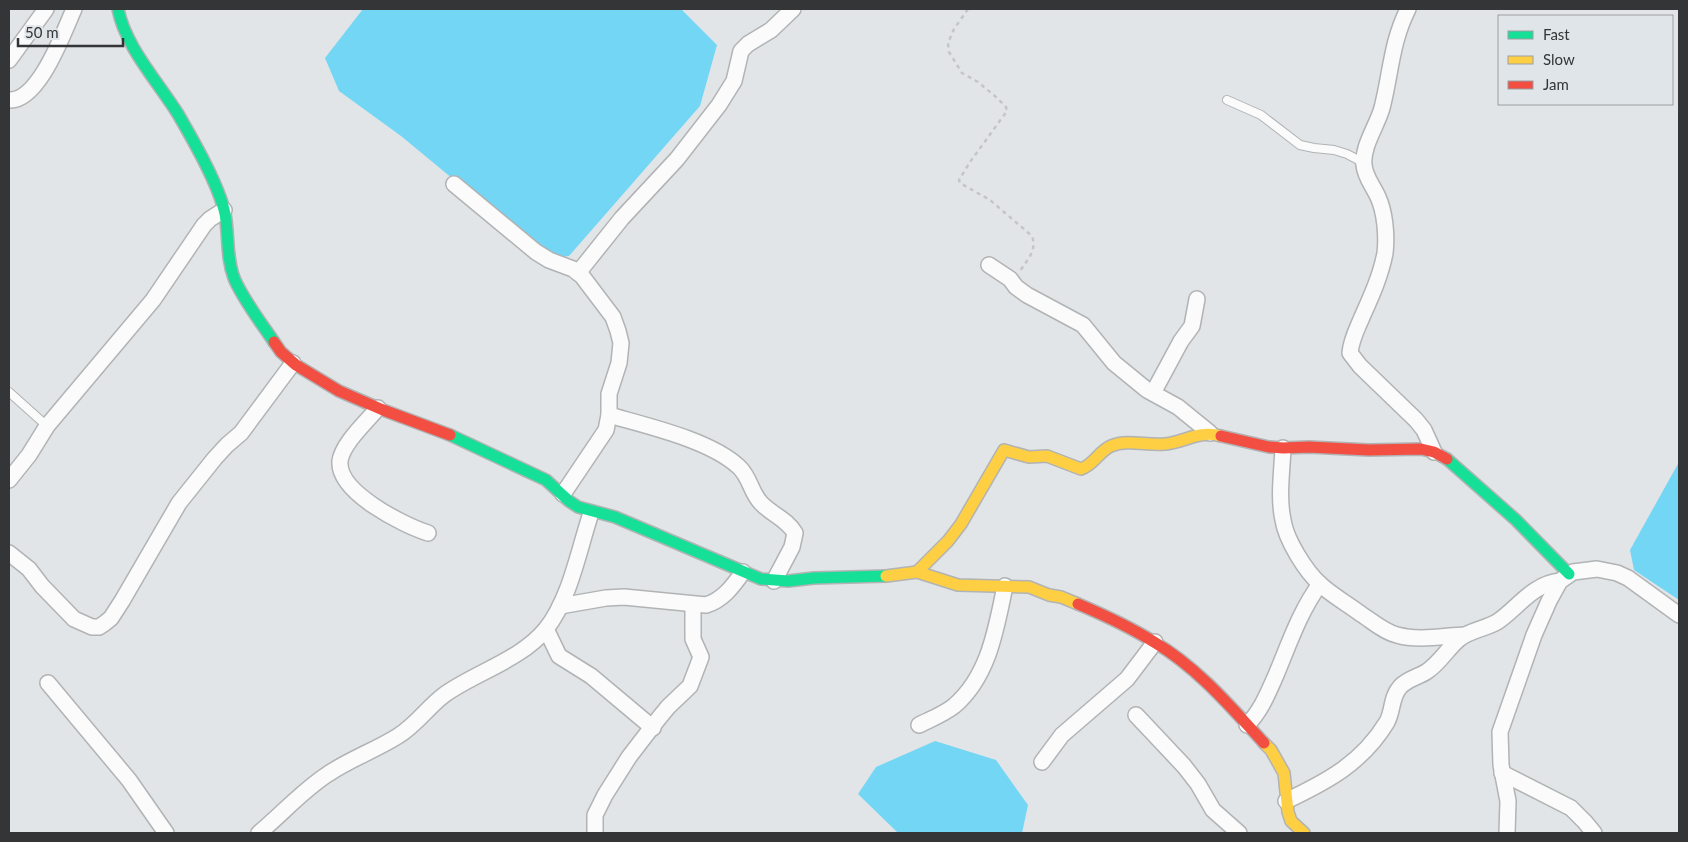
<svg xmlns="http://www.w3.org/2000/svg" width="1688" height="842" font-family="Lato,sans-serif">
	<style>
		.water { fill: #73d6f4 }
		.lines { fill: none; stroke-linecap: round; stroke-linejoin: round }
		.lane-casing { stroke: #b1b3b4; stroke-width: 10 }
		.street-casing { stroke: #b1b3b4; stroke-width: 18 }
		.fast-casing { stroke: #b1b3b4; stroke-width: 14 }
		.slow-casing { stroke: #b1b3b4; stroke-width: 14 }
		.jam-casing { stroke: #b1b3b4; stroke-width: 14 }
		.path { stroke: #c5c5c6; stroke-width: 2.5; stroke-dasharray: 4 4; stroke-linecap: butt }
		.lane { stroke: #fbfbfb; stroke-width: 8 }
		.street { stroke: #fbfbfb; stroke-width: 15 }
		.fast { stroke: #16e098; stroke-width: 11 }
		.slow { stroke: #ffcf43; stroke-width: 11 }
		.jam { stroke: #f24e42; stroke-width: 11 }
	</style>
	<rect width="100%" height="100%" fill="#e2e5e7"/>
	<g class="water">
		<polygon points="363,9 681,9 717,45 700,106 569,256 553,258 528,241 401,136 339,91 325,58"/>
		<polygon points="1679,462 1679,600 1634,570 1630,550"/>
		<polygon points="935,741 996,760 1028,805 1022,833 898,833 858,794 876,767"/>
	</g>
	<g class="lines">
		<g class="lane-casing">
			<g id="lane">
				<polyline points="1227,100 1261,115 1300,145 1314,148 1334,150 1347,154 1364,163"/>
				<polyline points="9,392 47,426"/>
			</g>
		</g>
		<g class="street-casing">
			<g id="street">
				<path d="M1408 9C1391 43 1391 73 1382 108 1377 126 1362 146 1364 165 1365 177 1373 186 1378 197 1385 212 1387 236 1385 253 1381 275 1371 297 1362 317 1357 329 1351 340 1350 353L1360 366 1416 420 1424 430 1434 452"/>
				<polyline points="9,60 46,9"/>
				<path d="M9 100C39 102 64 31 74 9"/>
				<polyline points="454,184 536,252 549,260 573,269 582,276 613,317 618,331 621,343 619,363 609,394 609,415 606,430 563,494"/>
				<polyline points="989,265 1010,279 1016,287 1027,295 1083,325 1114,363 1147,390 1178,407 1210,433"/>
				<polyline points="578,273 622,218 677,159 719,105 734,81 741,51 748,44 771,30 793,9"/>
				<polyline points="1153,393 1181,341 1192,326 1197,299"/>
				<path d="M378 408C367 421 342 444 340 461 337 492 403 525 428 533"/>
				<path d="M609 415C647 426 710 440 739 467 750 477 751 493 761 503 771 514 787 519 795 533L792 547 774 581"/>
				<path d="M1283 448C1282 472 1278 497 1283 520 1286 540 1306 572 1321 585 1333 596 1348 604 1361 614 1372 621 1384 632 1397 635 1418 641 1443 636 1465 635"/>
				<polyline points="9,480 29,455 47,426 153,300 204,225 210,219 224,210"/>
				<polyline points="9,553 29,569 42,586 74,619 92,627 99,627 105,623 111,618 122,601 179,503 215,458 227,445 241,433 293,363"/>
				<path d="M560 606 606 598 624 597 706 605C723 600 733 586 743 572"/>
				<polyline points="546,629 559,656 591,676 653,728"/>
				<polyline points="48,683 129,780 166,833"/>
				<polyline points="1136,715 1184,766 1198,784 1213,810 1239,833"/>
				<path d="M919 725C931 719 944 714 954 706 989 676 996 629 1005 586"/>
				<path d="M1247 725C1261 711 1268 693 1276 675 1289 644 1300 611 1320 584"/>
				<polyline points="1042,762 1062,735 1127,679 1155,642"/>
				<polyline points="1502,773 1571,808 1585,822 1594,833"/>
				<path d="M1286 801C1328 781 1362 763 1387 722 1393 711 1391 697 1400 687 1407 679 1418 677 1426 672 1440 663 1447 649 1459 639 1470 630 1485 629 1497 622 1518 608 1532 584 1560 581"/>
				<path d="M259 833C282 814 303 790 328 774 350 759 376 750 398 736 416 725 428 707 444 695 474 673 521 660 546 629 570 599 579 549 591 513"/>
				<polyline points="595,833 595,815 605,795 629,757 659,718 668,707 690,686 701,657 693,639 693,605"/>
				<polyline points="1507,833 1508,801 1501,765 1500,732 1534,635 1549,601 1560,581 1573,572 1597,569 1617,573 1628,578 1679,615"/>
			</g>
		</g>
		<g class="fast-casing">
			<g id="fast">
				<path d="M118 9C125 46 158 82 178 114 193 140 219 185 225 214 229 235 226 257 234 278 242 298 262 324 274 342"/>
				<polyline points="450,435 546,480 569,501 578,507 615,517 761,579 788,581 814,578 886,576"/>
				<polyline points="1447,459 1516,520 1569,574"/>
			</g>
		</g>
		<g class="slow-casing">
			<g id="slow">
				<path d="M917 572 948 541 961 524 1004 450 1029 457 1047 456 1081 469C1094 465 1099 451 1111 446 1128 439 1147 446 1165 444 1186 442 1198 430 1221 436"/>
				<polyline points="886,576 917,572 958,585 1029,587 1049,595 1061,597 1078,604"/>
				<polyline points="1264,743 1271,750 1284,773 1288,812 1291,821 1304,833"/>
			</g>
		</g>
		<g class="jam-casing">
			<g id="jam">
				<polyline points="274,342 281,352 296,365 339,391 383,410 450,435"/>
				<polyline points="1221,436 1269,447 1283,448 1309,447 1369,450 1421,449 1434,452 1447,459"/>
				<path d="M1078 604C1104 615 1130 627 1154 642 1197 667 1231 707 1264 743"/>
			</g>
		</g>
		<path class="path" d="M968 9 954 29 948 43 949 52 962 73 978 82 996 97 1006 107 1007 111 970 162 959 180 960 183 990 200 1032 236C1037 250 1028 259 1020 271"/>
		<use href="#lane" class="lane"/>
		<use href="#street" class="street"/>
		<use href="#fast" class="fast"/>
		<use href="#slow" class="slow"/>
		<use href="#jam" class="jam"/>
	</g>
	<rect width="1688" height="842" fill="none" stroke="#333537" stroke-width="20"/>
	<rect x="1498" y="15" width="175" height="90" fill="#e0e5e9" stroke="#9b9fa2"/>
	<rect x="1508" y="31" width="25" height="8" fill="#16e098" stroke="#9b9fa2"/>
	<text x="1543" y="40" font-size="15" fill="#333537">Fast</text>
	<rect x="1508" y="56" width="25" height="8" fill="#ffcf43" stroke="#9b9fa2"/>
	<text x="1543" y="65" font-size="15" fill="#333537">Slow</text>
	<rect x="1508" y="81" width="25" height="8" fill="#f24e42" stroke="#9b9fa2"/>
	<text x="1543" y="90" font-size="15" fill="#333537">Jam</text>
	<path d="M18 38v8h105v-8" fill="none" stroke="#333537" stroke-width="2.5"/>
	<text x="25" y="38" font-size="15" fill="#333537" stroke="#e0e5e9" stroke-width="4" paint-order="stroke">50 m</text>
</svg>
